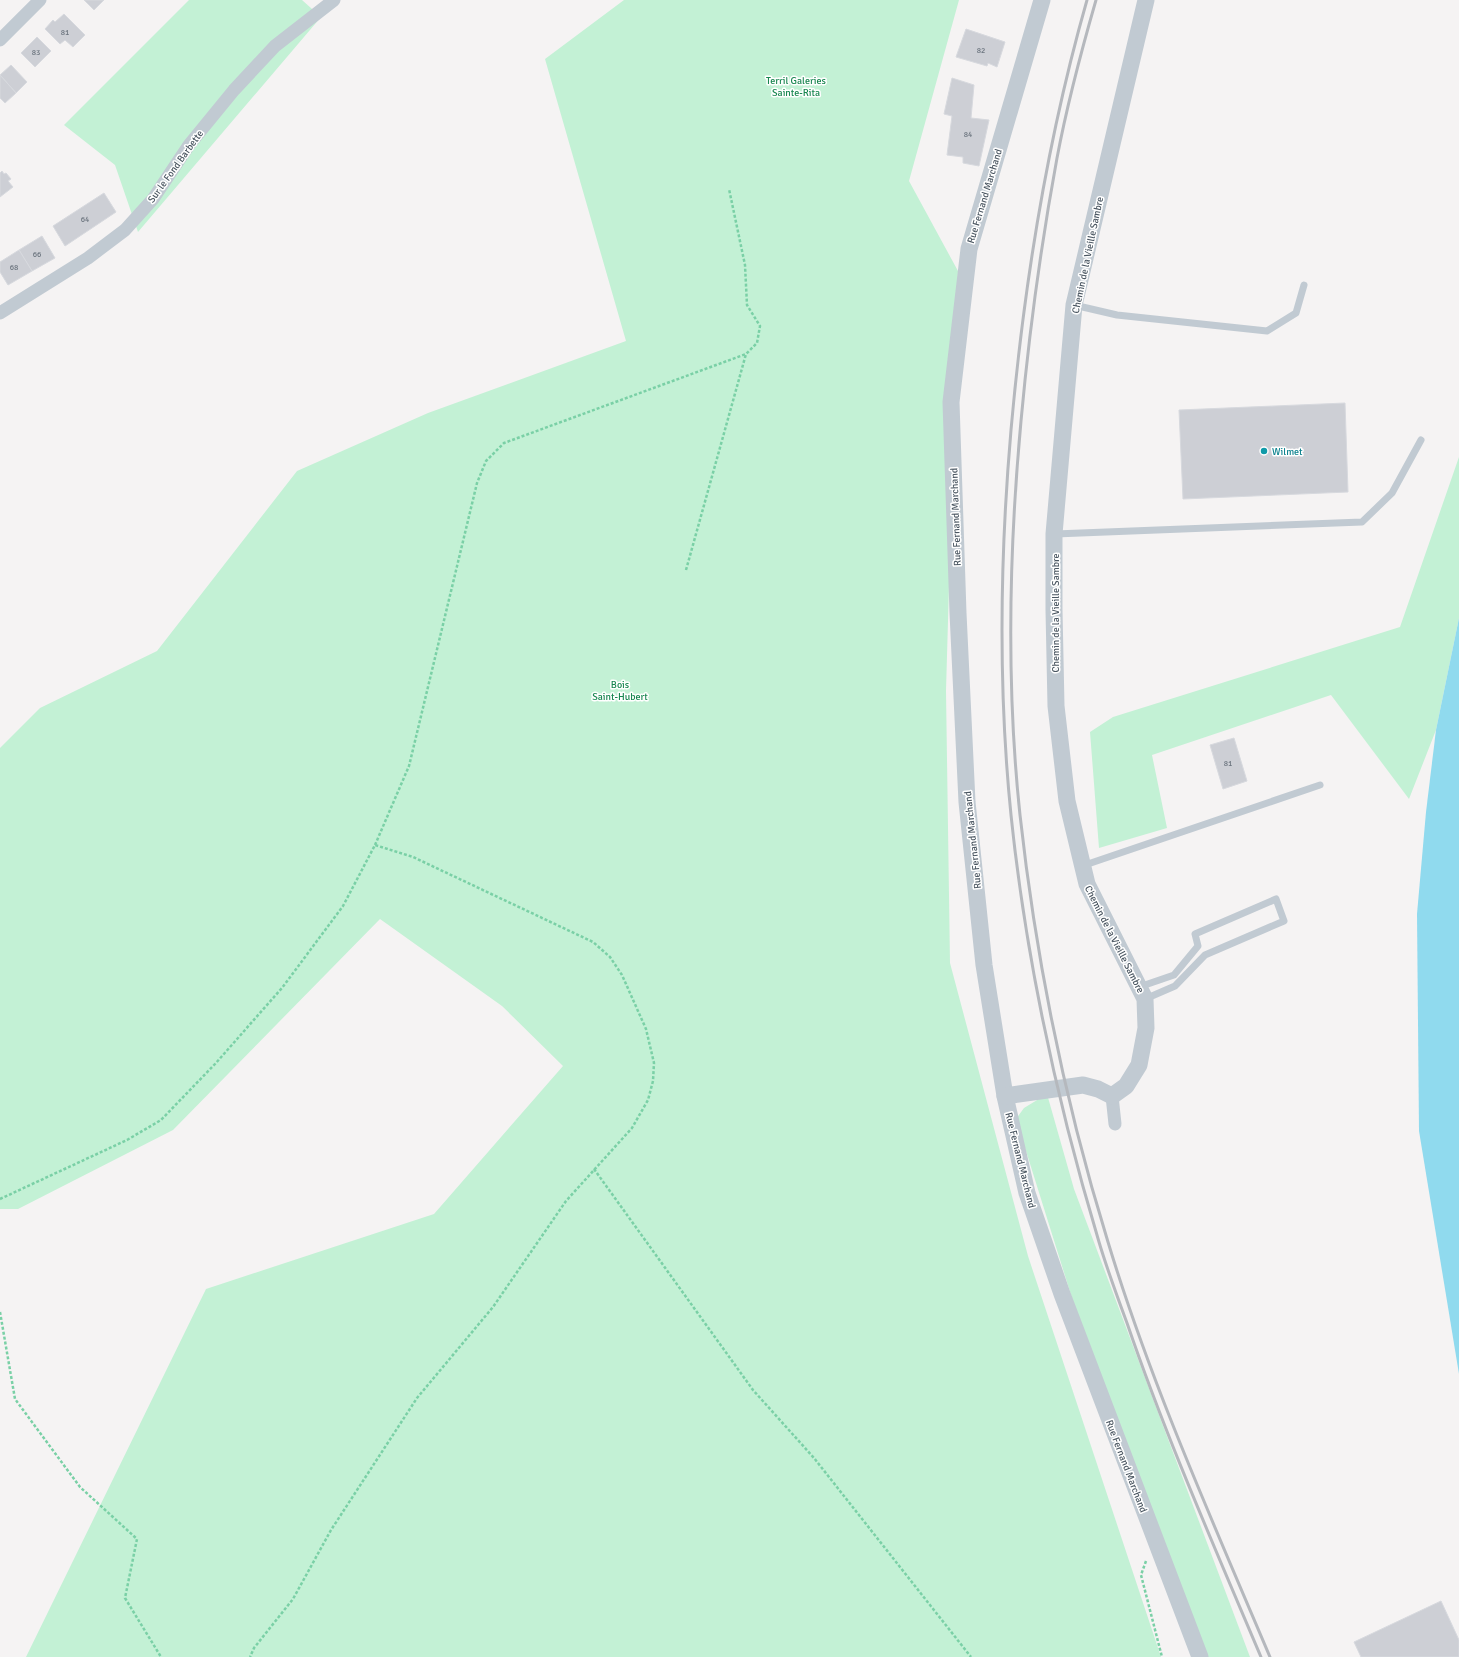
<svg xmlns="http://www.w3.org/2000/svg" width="1459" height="1657" font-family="Signika,sans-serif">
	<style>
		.green { fill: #c3f1d5 }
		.water { fill: #90daee }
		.building { fill: #cdcfd5; stroke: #d7d9de }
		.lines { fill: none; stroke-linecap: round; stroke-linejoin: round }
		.path { stroke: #7ad0a6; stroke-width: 2.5; stroke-dasharray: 3 2; stroke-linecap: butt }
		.service { stroke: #c1cad2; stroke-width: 7 }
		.minor { stroke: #c1cad2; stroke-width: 13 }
		.tertiary { stroke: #c1cad2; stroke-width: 17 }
		.rail { stroke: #b5b8bd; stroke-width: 3 }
		.culture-dot { fill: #0f9aa8; stroke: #fff; stroke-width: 1.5 }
		.labels { text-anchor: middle; stroke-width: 3; stroke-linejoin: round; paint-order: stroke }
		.number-label { font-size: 8px; fill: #6b747e }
		.park-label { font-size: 10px; fill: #17864f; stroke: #fff }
		.street-label { font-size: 10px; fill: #4a5661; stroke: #fff }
		.culture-label { font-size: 10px; fill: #0d838f; stroke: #fff; text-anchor: start }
	</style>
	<rect width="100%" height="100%" fill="#f5f3f3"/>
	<g class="green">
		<polygon points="189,0 302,0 321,17 138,232 115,165 64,125"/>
		<polygon points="624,0 959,0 909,181 958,271 946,691 950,963 1028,1256 1161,1657 26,1657 206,1289 434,1214 563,1066 502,1006 380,919 173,1130 18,1209 0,1209 0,748 40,708 157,651 297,471 428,413 626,341 545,59"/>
		<polygon points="1459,457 1459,618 1436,730 1409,799 1331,695 1152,755 1167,828 1099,848 1090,732 1113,717 1400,627"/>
		<polygon points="1047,1094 1074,1189 1250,1657 1208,1657 1082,1330 1016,1119 1024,1108"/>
	</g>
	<polygon class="water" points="1459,618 1459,1374 1419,1131 1417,914 1426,812 1436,730"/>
	<g class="building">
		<polygon points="84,0 104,0 94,10"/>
		<polygon points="64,14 85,35 73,47 65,40 60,44 45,29 53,20 55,22"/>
		<polygon points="966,29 1005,42 997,67 988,63 987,66 956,57"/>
		<polygon points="37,37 51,51 35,67 21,53"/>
		<polygon points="11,65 27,82 16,93 0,75"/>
		<polygon points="0,75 16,93 5,103 0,98"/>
		<polygon points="952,78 974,85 971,118 989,120 979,166 963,163 963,157 947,155 952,116 944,114"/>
		<polygon points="2,171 4,174 6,173 11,179 8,181 13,187 0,197 0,173"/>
		<polygon points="104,193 116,212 65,246 53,226"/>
		<polygon points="42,236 55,258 32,271 19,250"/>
		<polygon points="19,250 32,271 8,285 0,272 0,262"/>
		<polygon points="1345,403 1348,492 1183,499 1179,410"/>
		<polygon points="1234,738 1247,781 1223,789 1210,745"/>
		<polygon points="1441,1601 1459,1640 1459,1657 1361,1657 1354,1642"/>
	</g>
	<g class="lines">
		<g class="path">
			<polyline points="686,570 746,354"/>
			<polyline points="375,845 409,766 477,483 486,461 504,443 746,354 757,343 760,326 747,305 745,265 729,189"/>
			<polyline points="594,1169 753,1390 814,1458 971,1657"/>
			<polyline points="0,1199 127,1140 161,1120 215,1064 282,988 343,906 375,845 413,857 593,942 610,957 622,975 646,1029 654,1063 653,1081 648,1100 632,1128 566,1201 493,1307 417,1398 331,1530 293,1599 254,1648 250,1657"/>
			<polyline points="0,1312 15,1399 80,1487 137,1539 125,1598 161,1657"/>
			<polyline points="1146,1561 1141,1575 1162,1657"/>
		</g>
		<g class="service">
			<polyline points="1074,305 1117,315 1267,331 1296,313 1304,285"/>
			<polyline points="1055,534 1362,522 1392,493 1421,440"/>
			<polyline points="1082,866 1320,785"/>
			<polyline points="1139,987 1174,975 1198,946 1195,934 1276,899 1284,921 1205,955 1175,986 1145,999"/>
		</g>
		<g class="minor">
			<polyline points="0,40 40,0"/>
			<polyline points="0,313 88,258 125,230 153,199 189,145 234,90 275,46 334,0"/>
			<polyline points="1112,1096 1115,1124"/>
		</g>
		<g class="tertiary">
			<polyline points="1042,0 969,249 951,402 958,613 967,802 984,965 1005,1096 1027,1193 1062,1294 1200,1657"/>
			<polyline points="1005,1096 1083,1085 1098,1089 1112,1096 1126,1086 1139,1065 1146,1028 1145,999 1087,884 1067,801 1056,706 1054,610 1054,534 1074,305 1146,0"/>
		</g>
		<g class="rail">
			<path d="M1087 0C1047 140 1024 284 1011 430 1000 557 998 687 1011 815 1026 960 1057 1102 1099 1242 1107 1269 1117 1296 1127 1323 1166 1437 1214 1546 1261 1657"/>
			<path d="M1096 0C1081 52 1067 105 1057 158 1041 245 1029 333 1021 421 1009 551 1006 684 1020 815 1036 960 1065 1103 1108 1242 1151 1384 1212 1520 1270 1657"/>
		</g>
	</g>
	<circle class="culture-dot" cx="1264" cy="451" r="4"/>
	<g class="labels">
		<g class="number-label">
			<text x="65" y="35">81</text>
			<text x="981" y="53">82</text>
			<text x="36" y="55">83</text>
			<text x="968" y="137">84</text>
			<text x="85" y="222">64</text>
			<text x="37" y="257">66</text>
			<text x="14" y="270">68</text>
			<text x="1228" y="766">81</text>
		</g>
		<g class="park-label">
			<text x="796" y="84">Terril Galeries<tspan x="796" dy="12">Sainte-Rita</tspan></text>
			<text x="620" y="688">Bois<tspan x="620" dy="12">Saint-Hubert</tspan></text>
		</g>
		<g class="street-label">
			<text transform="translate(175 166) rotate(-54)" y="4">Sur le Fond Barbette</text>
			<text transform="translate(984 196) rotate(-73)" y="4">Rue Fernand Marchand</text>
			<text transform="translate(1087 255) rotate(-78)" y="4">Chemin de la Vieille Sambre</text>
			<text transform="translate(955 517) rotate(-92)" y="4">Rue Fernand Marchand</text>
			<text transform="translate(1055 613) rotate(-90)" y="4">Chemin de la Vieille Sambre</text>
			<text transform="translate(972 840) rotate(-96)" y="4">Rue Fernand Marchand</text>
			<text transform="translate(1115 939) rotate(63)" y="4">Chemin de la Vieille Sambre</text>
			<text transform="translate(1021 1160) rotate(76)" y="4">Rue Fernand Marchand</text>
			<text transform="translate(1127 1466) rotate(69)" y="4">Rue Fernand Marchand</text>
		</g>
		<g class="culture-label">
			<text x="1272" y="455">Wilmet</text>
		</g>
	</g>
</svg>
